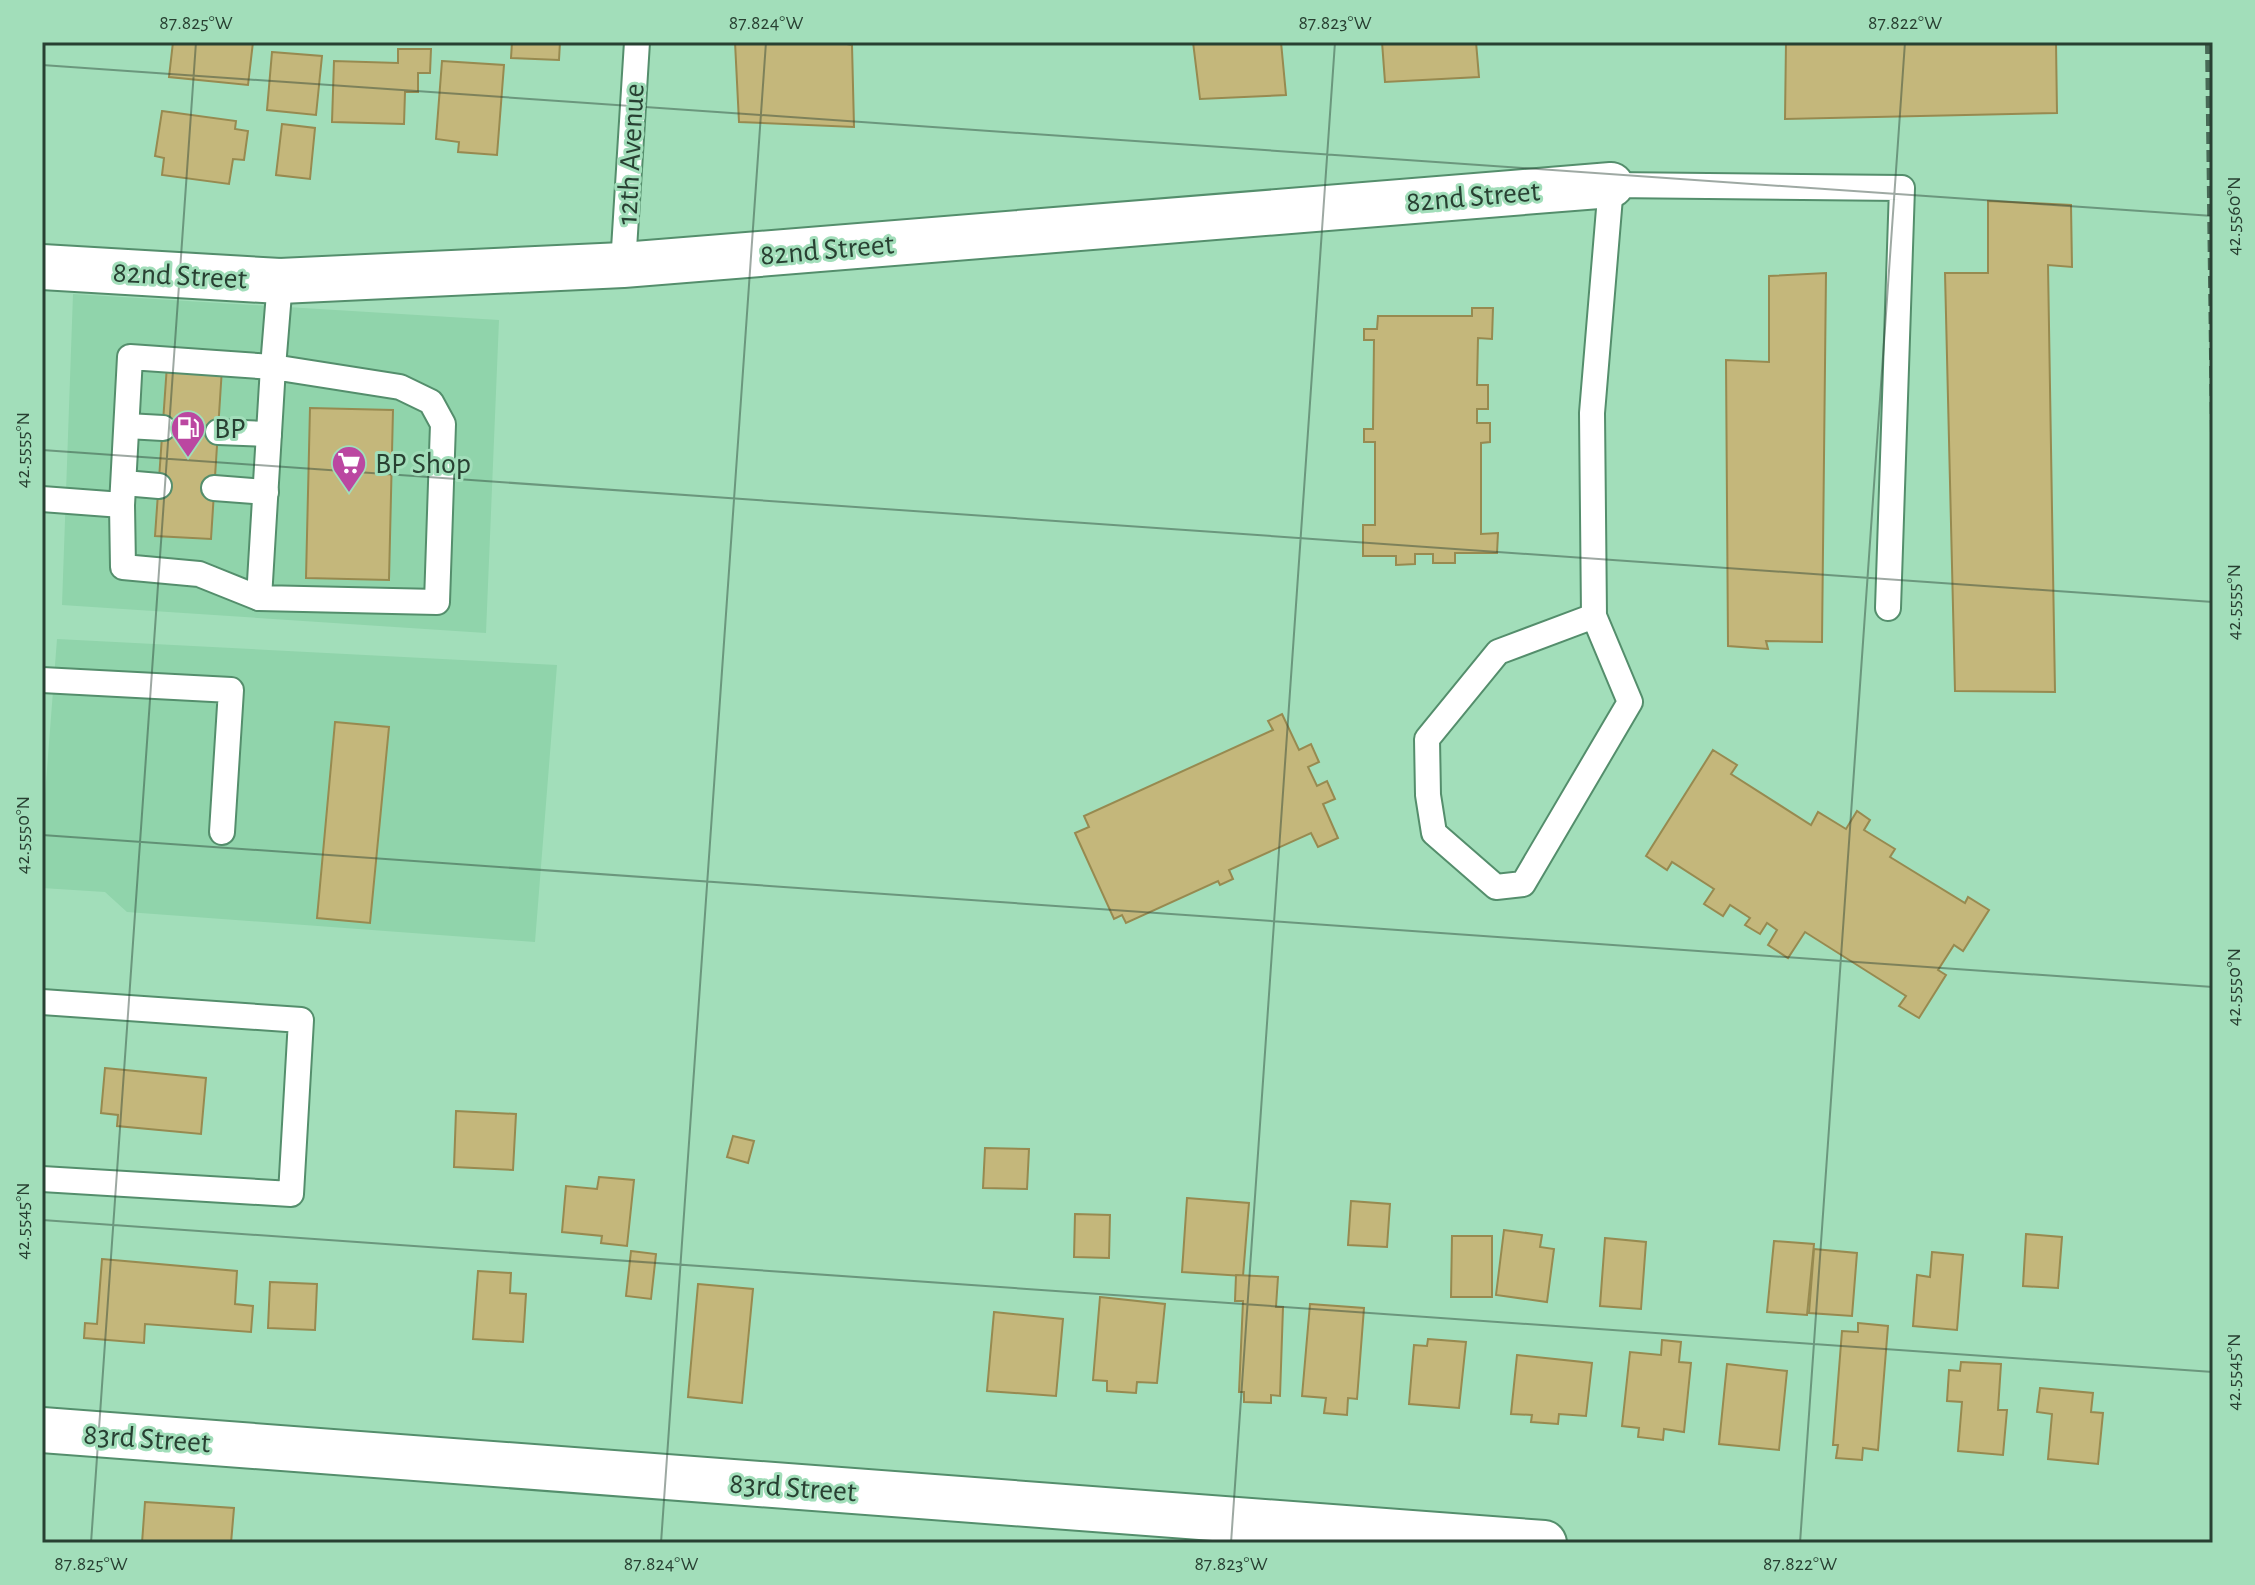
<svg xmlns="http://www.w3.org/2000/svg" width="2255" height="1585" font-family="'Alegreya Sans',sans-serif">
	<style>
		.built { fill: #90d4ab }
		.building { fill: #c4b77b; stroke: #978a50; stroke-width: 2 }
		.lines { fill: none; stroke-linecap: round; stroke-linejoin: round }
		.lane-casing { stroke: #548e6c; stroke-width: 28 }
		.street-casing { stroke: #548e6c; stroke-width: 48 }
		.lane { stroke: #fff; stroke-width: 24 }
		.street { stroke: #fff; stroke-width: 44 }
		.rail { stroke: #486956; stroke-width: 6; stroke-dasharray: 12 6; stroke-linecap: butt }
		.ticks { fill: none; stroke: #284032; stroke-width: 2; stroke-opacity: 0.45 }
		.labels { text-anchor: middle; stroke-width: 6; stroke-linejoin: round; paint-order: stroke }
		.street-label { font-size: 30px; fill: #284032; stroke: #a2deba }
		.poi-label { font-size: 30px; fill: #284032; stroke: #a2deba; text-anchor: start }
		.neatline { fill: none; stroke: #284032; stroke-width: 3 }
		.ticks-label { font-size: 20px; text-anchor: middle; fill: #284032 }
	</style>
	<rect width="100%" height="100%" fill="#a2deba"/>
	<g class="built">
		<polygon points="73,294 499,320 486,633 62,605"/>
		<polygon points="57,639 557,665 535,942 127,912 105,892 42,888 42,834"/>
	</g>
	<g class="building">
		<polygon points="173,42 253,42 248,85 169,77"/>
		<polygon points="512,42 560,42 559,60 511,58"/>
		<polygon points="735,42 836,42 852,45 854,127 739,122"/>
		<polygon points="1193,42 1281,42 1286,95 1200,99"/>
		<polygon points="1382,42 1476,42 1479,77 1385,82"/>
		<polygon points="1786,42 2056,42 2057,113 1785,119"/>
		<polygon points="398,49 431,49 430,73 418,73 418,92 405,92 404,124 332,122 334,61 398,63"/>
		<polygon points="272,52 322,56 316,115 267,110"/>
		<polygon points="442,61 504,65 497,155 458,152 459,142 436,139"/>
		<polygon points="162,111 236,121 235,129 248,131 244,160 233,159 229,184 162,175 164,158 155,156"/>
		<polygon points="282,124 315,128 310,179 276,175"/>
		<polygon points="1988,201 2071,205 2072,267 2048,265 2055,692 1955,691 1945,273 1988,273"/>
		<polygon points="1826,273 1822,642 1766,641 1768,649 1728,646 1726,360 1769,362 1769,276"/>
		<polygon points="1472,308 1493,308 1492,339 1478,338 1477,385 1488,385 1488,409 1477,409 1477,423 1490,423 1490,442 1481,443 1481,534 1498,533 1497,553 1455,553 1455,563 1433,563 1433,554 1415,554 1415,564 1396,565 1396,556 1363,556 1363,525 1375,525 1375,442 1364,442 1364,429 1373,429 1374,340 1364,340 1364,329 1377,329 1378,316 1472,316"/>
		<polygon points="167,365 222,368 211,539 155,536"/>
		<polygon points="310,408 393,410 389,580 306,578"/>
		<polygon points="1282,714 1299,750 1311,744 1319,762 1308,767 1317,786 1327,781 1335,799 1323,804 1338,838 1318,847 1311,833 1229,870 1233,879 1220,885 1218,881 1126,923 1122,915 1114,919 1075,833 1089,827 1084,816 1273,730 1268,721"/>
		<polygon points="335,722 389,727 370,923 317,918"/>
		<polygon points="1713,750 1737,765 1731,774 1811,825 1818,812 1846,829 1857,811 1870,820 1864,830 1895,849 1890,857 1965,903 1968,897 1989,910 1963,951 1954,945 1938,970 1946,975 1919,1018 1899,1006 1906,996 1805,932 1788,958 1768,945 1777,930 1767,923 1760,934 1745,925 1750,918 1730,905 1723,916 1704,904 1714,889 1672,862 1667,870 1646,856"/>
		<polygon points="105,1068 206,1078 201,1134 117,1126 118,1115 101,1113"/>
		<polygon points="456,1111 516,1114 513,1170 454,1167"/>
		<polygon points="733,1136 754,1141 748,1163 727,1157"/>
		<polygon points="985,1148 1029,1149 1027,1189 983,1188"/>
		<polygon points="599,1177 634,1180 627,1246 601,1243 602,1236 562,1232 566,1186 597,1189"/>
		<polygon points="1187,1198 1249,1203 1243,1276 1182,1272"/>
		<polygon points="1351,1201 1390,1204 1387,1247 1348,1245"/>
		<polygon points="1075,1214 1110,1215 1109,1258 1074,1257"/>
		<polygon points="1504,1230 1542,1235 1540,1247 1554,1249 1547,1302 1496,1295"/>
		<polygon points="2026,1234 2062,1237 2058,1288 2023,1286"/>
		<polygon points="1452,1236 1492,1236 1492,1297 1451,1297"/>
		<polygon points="1605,1238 1646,1242 1641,1309 1600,1306"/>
		<polygon points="1774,1241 1814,1244 1807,1315 1767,1312"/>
		<polygon points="1814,1249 1857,1253 1852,1316 1809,1313"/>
		<polygon points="631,1251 656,1254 651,1299 626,1296"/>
		<polygon points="1932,1252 1963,1255 1957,1330 1913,1326 1917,1275 1930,1277"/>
		<polygon points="102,1259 237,1271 235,1304 253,1306 251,1332 145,1324 144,1343 84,1338 85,1323 97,1324"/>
		<polygon points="478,1271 511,1273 510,1293 526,1294 523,1342 473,1339"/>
		<polygon points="1236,1275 1278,1277 1276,1307 1283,1307 1280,1396 1271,1395 1271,1403 1244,1402 1244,1392 1239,1392 1243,1301 1235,1301"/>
		<polygon points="270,1282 317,1284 315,1330 268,1328"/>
		<polygon points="698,1284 753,1289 742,1403 688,1397"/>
		<polygon points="1100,1297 1165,1304 1157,1383 1137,1382 1136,1393 1107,1391 1107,1381 1093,1380"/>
		<polygon points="1310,1304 1364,1308 1357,1399 1348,1398 1347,1415 1324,1413 1326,1398 1302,1396"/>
		<polygon points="994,1312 1063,1319 1056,1396 987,1391"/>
		<polygon points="1858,1323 1888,1326 1878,1450 1863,1448 1862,1460 1836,1458 1838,1445 1833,1445 1842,1331 1858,1332"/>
		<polygon points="1428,1339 1466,1342 1459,1408 1409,1404 1414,1345 1427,1346"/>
		<polygon points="1662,1340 1681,1342 1679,1362 1691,1363 1684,1432 1664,1429 1663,1440 1638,1437 1639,1428 1622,1426 1630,1352 1661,1355"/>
		<polygon points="1517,1355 1592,1363 1586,1416 1559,1414 1558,1424 1531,1422 1532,1415 1511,1414"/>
		<polygon points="1961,1362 2001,1364 1998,1410 2007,1410 2003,1455 1958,1451 1962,1402 1947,1401 1949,1370 1960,1371"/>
		<polygon points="1727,1364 1787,1371 1779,1450 1719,1444"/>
		<polygon points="2040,1388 2093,1393 2091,1412 2103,1413 2098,1464 2048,1459 2052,1414 2037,1412"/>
		<polygon points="145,1502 234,1508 231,1543 142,1543"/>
	</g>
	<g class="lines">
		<g class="lane-casing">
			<g id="lane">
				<polyline points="623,265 637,42"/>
				<polygon points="273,367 400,387 431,402 443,424 437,602 259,598"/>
				<polyline points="127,426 163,428"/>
				<polyline points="218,432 269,434"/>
				<polyline points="124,483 159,486"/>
				<polyline points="214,488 266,492"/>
				<polyline points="42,499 122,505 130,357 273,367 280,281"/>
				<polyline points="122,505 123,567 199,574 259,598"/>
				<polyline points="1594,616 1498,652 1427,739 1428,795 1434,833 1496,887 1523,884 1630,702 1594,616 1592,413 1611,185 1902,188 1888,608"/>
				<polyline points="42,680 231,690 222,832"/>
				<polyline points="42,1002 301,1020 291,1194 42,1179"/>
			</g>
		</g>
		<g class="street-casing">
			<g id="street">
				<polyline points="42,267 280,281 623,265 1611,185"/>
				<polyline points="42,1430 1544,1543"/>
			</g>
		</g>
		<use href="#lane" class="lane"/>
		<use href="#street" class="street"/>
		<polyline class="rail" points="2208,42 2213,434"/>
	</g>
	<path class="ticks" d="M42 65 2213 216M42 450 2213 602M42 835 2213 987M42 1220 2213 1372M91 1543 196 42M661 1543 766 42M1231 1543 1335 42M1800 1543 1905 42"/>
	<defs>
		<g id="fuel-pin" transform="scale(1.8)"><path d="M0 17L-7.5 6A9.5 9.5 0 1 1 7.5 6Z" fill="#bb47a1" stroke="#a2deba"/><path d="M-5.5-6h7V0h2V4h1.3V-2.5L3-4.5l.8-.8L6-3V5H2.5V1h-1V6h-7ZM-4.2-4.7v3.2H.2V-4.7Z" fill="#fff"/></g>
		<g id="supermarket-pin" transform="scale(1.8)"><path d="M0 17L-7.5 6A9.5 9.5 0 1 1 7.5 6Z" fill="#bb47a1" stroke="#a2deba"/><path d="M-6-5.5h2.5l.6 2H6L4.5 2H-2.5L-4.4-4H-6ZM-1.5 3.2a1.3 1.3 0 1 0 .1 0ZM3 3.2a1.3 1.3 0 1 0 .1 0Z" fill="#fff"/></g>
	</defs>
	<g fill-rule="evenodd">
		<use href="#fuel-pin" x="188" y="428"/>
		<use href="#supermarket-pin" x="349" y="463"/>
	</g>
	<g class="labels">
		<g class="street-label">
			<text transform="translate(630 154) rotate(-87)" y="10">12th Avenue</text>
			<text transform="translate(1473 196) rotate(-5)" y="10">82nd Street</text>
			<text transform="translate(827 249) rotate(-5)" y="10">82nd Street</text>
			<text transform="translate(180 275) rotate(3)" y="10">82nd Street</text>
			<text transform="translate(147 1438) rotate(4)" y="10">83rd Street</text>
			<text transform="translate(793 1487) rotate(4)" y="10">83rd Street</text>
		</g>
		<g class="poi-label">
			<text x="214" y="438">BP</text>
			<text x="375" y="473">BP Shop</text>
		</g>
	</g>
	<rect width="2255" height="1585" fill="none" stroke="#a2deba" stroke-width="88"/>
	<rect x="44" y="44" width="2167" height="1497" class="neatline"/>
	<g class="ticks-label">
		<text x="196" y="29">87.825°W</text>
		<text x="766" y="29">87.824°W</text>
		<text x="1335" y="29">87.823°W</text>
		<text x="1905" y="29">87.822°W</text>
		<text transform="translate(2233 216) rotate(-90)" y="7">42.5560°N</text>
		<text transform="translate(22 450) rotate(-90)" y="7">42.5555°N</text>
		<text transform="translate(2233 602) rotate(-90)" y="7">42.5555°N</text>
		<text transform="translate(22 835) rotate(-90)" y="7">42.5550°N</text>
		<text transform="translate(2233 987) rotate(-90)" y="7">42.5550°N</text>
		<text transform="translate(22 1221) rotate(-90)" y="7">42.5545°N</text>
		<text transform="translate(2233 1372) rotate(-90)" y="7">42.5545°N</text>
		<text x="91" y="1570">87.825°W</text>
		<text x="661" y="1570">87.824°W</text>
		<text x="1231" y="1570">87.823°W</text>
		<text x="1800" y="1570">87.822°W</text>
	</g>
</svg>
